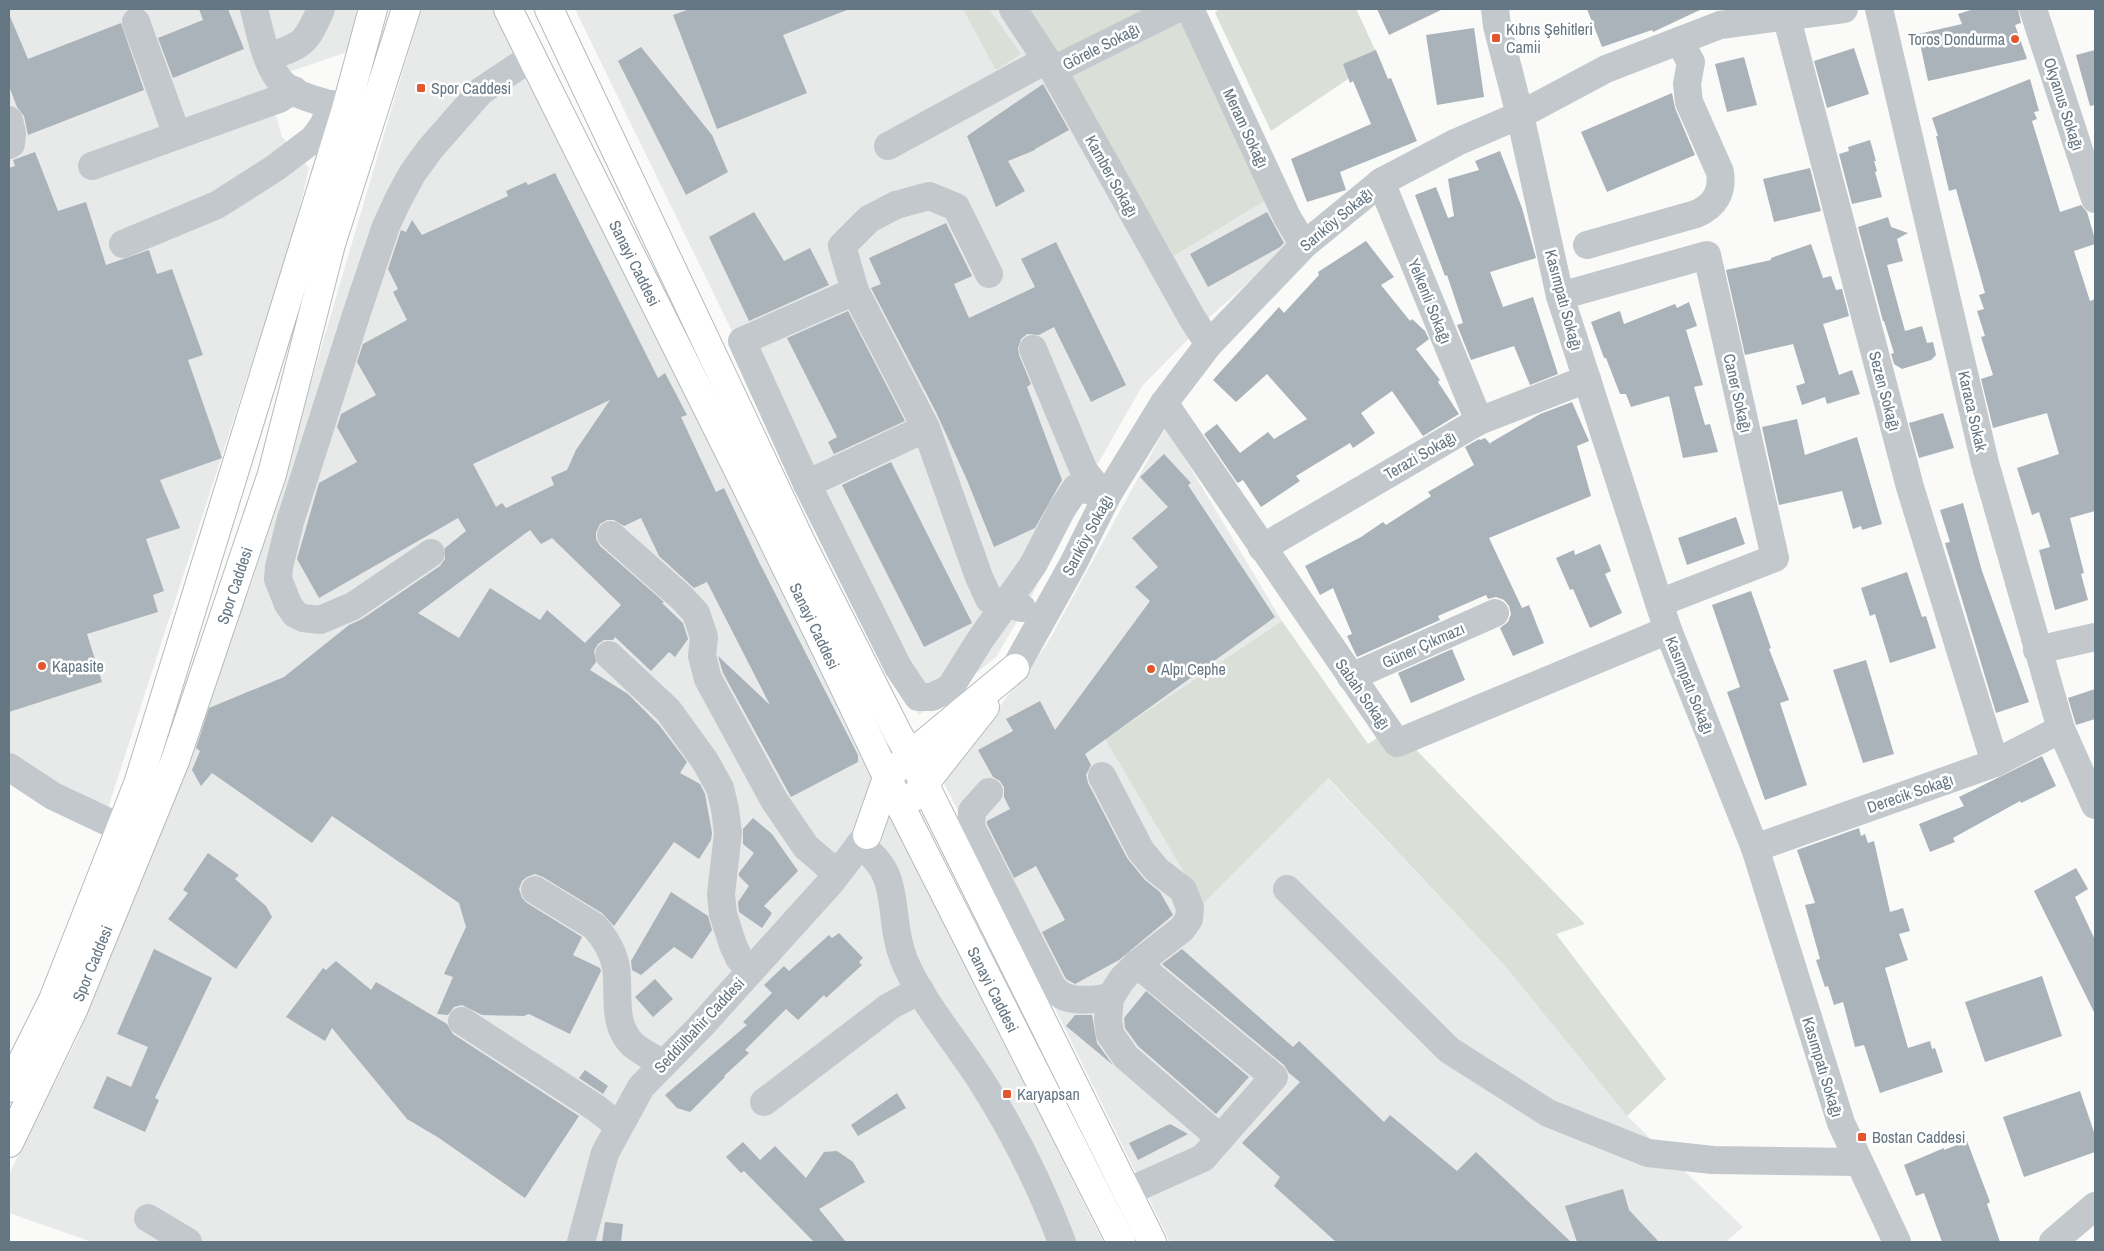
<svg xmlns="http://www.w3.org/2000/svg" width="2104" height="1251" font-family="'Archivo Narrow',sans-serif">
	<style>
		.built { fill: #e8e9e9 }
		.green { fill: #dadfd7 }
		.building { fill: #aab3b9; fill-rule: evenodd }
		.lines { fill: none; stroke-linecap: round; stroke-linejoin: round }
		.major-casing { stroke: #b5babe; stroke-width: 30 }
		.minor { stroke: #c3c8cc; stroke-width: 28 }
		.major { stroke: #fff; stroke-width: 28 }
		.poi-dot { fill: #e4572e; stroke: #fff; stroke-width: 2 }
		.labels { text-anchor: middle; stroke-width: 5; stroke-linejoin: round; paint-order: stroke }
		.poi-label { font-size: 16px; fill: #657683; stroke: #fff; text-anchor: start }
		.street-label { font-size: 16px; fill: #657683; stroke: #fff }
	</style>
	<rect width="100%" height="100%" fill="#fafaf8"/>
	<g class="built">
		<polygon points="9,9 357,9 350,51 266,80 282,137 309,168 292,239 107,811 9,760"/>
		<polygon points="421,9 495,9 1103,1242 92,1242 9,1213 9,1174 78,1037 253,579"/>
		<polygon points="575,9 1027,9 1174,256 1271,197 1293,242 1210,317 1142,386 1071,511 1033,594 996,657 957,689 919,715"/>
		<polygon points="1166,427 1282,621 1105,739 1204,903 1327,778 1505,966 1627,1116 1743,1227 1726,1242 1170,1242 943,781 1047,644"/>
	</g>
	<g class="green">
		<polygon points="963,9 989,9 1021,54 996,70"/>
		<polygon points="1027,9 1174,9 1271,197 1174,256"/>
		<polygon points="1219,9 1356,9 1379,58 1271,131 1215,13"/>
		<polygon points="1282,621 1368,744 1394,727 1585,924 1556,934 1666,1079 1627,1116 1505,966 1328,778 1203,904 1105,739"/>
	</g>
	<g class="building">
		<polygon points="199,9 228,9 244,49 173,78 158,38 203,20"/>
		<polygon points="690,9 847,9 847,10 783,35 807,93 717,129 673,15"/>
		<polygon points="1377,9 1443,9 1389,35"/>
		<polygon points="1587,9 1702,9 1653,32 1652,30 1602,47"/>
		<polygon points="1974,9 2018,9 2021,23 2015,25 2027,59 1928,81 1918,34 1962,24 1958,14"/>
		<polygon points="9,14 28,59 121,23 144,90 28,135 24,116 17,107 9,86"/>
		<polygon points="1474,28 1484,97 1437,105 1426,35"/>
		<polygon points="641,47 712,135 728,172 686,195 618,61"/>
		<polygon points="1854,48 1869,94 1827,108 1814,61"/>
		<polygon points="1376,50 1388,79 1391,78 1417,141 1340,172 1346,190 1307,202 1291,159 1371,124 1353,81 1350,83 1343,64"/>
		<polygon points="2095,50 2095,105 2090,106 2076,55"/>
		<polygon points="1744,57 1757,105 1727,112 1715,64"/>
		<polygon points="2030,79 2039,111 2034,112 2037,119 2032,121 2060,212 2081,205 2087,212 2095,239 2095,244 2074,251 2090,301 2095,299 2095,511 2070,518 2084,573 2081,574 2088,600 2055,610 2039,550 2050,547 2039,512 2032,515 2017,468 2059,454 2047,413 1993,428 1981,379 1993,375 1981,337 1985,336 1977,311 1984,309 1979,295 1985,293 1956,189 1949,191 1936,136 1938,136 1932,118"/>
		<polygon points="1043,84 1069,130 1035,149 1035,150 1008,161 1025,191 996,207 967,136"/>
		<polygon points="1672,93 1675,108 1695,155 1607,192 1581,132"/>
		<polygon points="1870,140 1876,161 1874,161 1877,171 1875,172 1882,197 1852,204 1839,154 1849,151 1848,147"/>
		<polygon points="1500,151 1522,208 1536,258 1490,272 1503,307 1533,297 1558,374 1530,385 1514,346 1471,360 1457,325 1463,323 1447,275 1445,276 1415,195 1436,187 1448,218 1454,216 1448,179 1479,170 1475,161"/>
		<polygon points="35,152 58,211 86,202 106,265 149,250 157,274 172,269 203,355 188,360 222,458 160,480 180,528 146,539 164,591 153,595 158,612 87,634 102,682 9,712 9,168 15,166 13,160"/>
		<polygon points="1810,168 1821,211 1774,222 1763,179"/>
		<path d="M555 173 658 378 665 373 687 415 681 417 716 492 724 488 759 562 858 755V762L791 797 723 673 718 656 770 705 707 582 694 588 659 556 641 518 624 526 614 520H607L600 524 596 532V539L600 546 664 602 662 603 683 623 688 639 675 657 669 652 651 671 615 637 613 640H604L598 644 594 651 596 662 590 670 628 694 659 725 687 762 680 773 700 784 705 794 712 833 711 840 699 859 674 842 614 926 602 913 543 877 535 874 527 877 522 881 519 889 522 898 527 903 582 937 573 955 600 968 601 971 570 1034 529 1014 524 1016 482 1015 462 1005 454 1007 448 1015 437 1014 453 977 444 974 466 927 459 903 332 816 312 843 212 773 201 786 192 770 200 751 196 748 209 708 284 677 349 625 362 619 440 566 445 559V548L466 531 458 518 319 598 297 559 319 483 357 462 337 427 341 414 376 395 357 362 363 344 407 320 393 292 398 289 388 269 401 230 406 232 412 220 422 235 508 196 506 191 526 182 528 185ZM610 400 576 450 567 470 551 477 554 485 506 508 502 503 496 507 473 464ZM530 530 541 544 552 538 621 605 585 643 547 610 540 620 490 588 459 638 418 613Z"/>
		<polygon points="754,212 784,261 810,248 829,285 749,321 709,237"/>
		<polygon points="1267,212 1284,243 1280,247 1208,287 1190,254"/>
		<polygon points="1888,217 1891,227 1908,233 1897,239 1903,261 1887,265 1905,331 1922,326 1927,343 1933,342 1936,355 1931,360 1902,369 1894,364 1891,354 1894,353 1884,321 1883,321 1858,227"/>
		<polygon points="946,223 972,276 954,284 969,318 1035,287 1021,259 1056,242 1126,385 1091,402 1054,327 1039,335 1027,334 1021,339 1018,348 1019,355 1031,384 1027,387 1062,480 1035,528 994,547 967,480 936,412 871,288 881,284 869,258"/>
		<polygon points="1366,241 1394,277 1381,285 1410,321 1412,319 1425,331 1429,339 1416,349 1440,380 1438,382 1459,414 1423,436 1392,391 1361,413 1375,433 1353,448 1350,443 1296,476 1300,481 1261,507 1243,480 1238,483 1236,481 1204,434 1217,424 1240,453 1268,432 1274,439 1307,419 1267,374 1236,402 1213,380 1279,307 1284,313 1319,275 1318,272"/>
		<polygon points="1811,244 1823,278 1831,276 1836,290 1842,289 1849,316 1823,324 1839,375 1852,370 1860,394 1827,404 1825,397 1802,405 1796,386 1805,383 1793,344 1745,355 1726,270 1771,260 1771,258"/>
		<polygon points="1689,302 1697,326 1686,330 1703,385 1694,387 1705,425 1710,424 1718,452 1683,458 1669,396 1631,407 1626,394 1620,394 1606,358 1604,358 1591,322 1620,311 1624,324 1675,304 1677,308"/>
		<polygon points="848,311 905,421 834,454 828,442 837,437 787,338"/>
		<polygon points="1572,402 1589,441 1577,446 1591,496 1489,538 1522,608 1529,605 1544,643 1513,656 1500,628 1508,622 1511,614 1509,606 1504,600 1496,597 1488,599 1486,595 1438,616 1440,620 1357,657 1347,636 1352,634 1333,588 1320,595 1305,566 1361,537 1383,522 1386,525 1431,496 1428,492 1474,465 1465,447 1479,439 1480,440 1485,438 1492,446 1490,443 1540,414"/>
		<polygon points="1943,413 1954,448 1919,458 1909,423"/>
		<polygon points="1797,419 1805,455 1857,437 1882,524 1862,530 1861,526 1853,529 1842,491 1779,505 1762,427"/>
		<polygon points="1164,454 1191,483 1188,485 1275,617 1085,754 1091,765 1086,775 1088,783 1127,858 1145,880 1160,892 1173,915 1119,960 1075,984 1066,979 1042,932 1065,920 1036,866 1014,878 987,824 987,821 1010,809 1004,797 1004,787 1000,781 993,777 978,750 1013,731 1006,719 1040,701 1055,730 1150,601 1135,587 1158,567 1132,538 1168,507 1140,477"/>
		<polygon points="891,462 972,623 924,647 842,485"/>
		<polygon points="1963,503 1982,571 2029,702 1996,713 1945,543 1950,542 1940,510"/>
		<polygon points="1736,517 1745,544 1687,565 1678,538"/>
		<polygon points="1600,544 1611,571 1605,574 1622,613 1590,628 1573,589 1570,590 1556,558 1574,550 1575,555"/>
		<polygon points="1907,572 1922,617 1926,616 1936,648 1890,663 1875,614 1870,616 1861,588"/>
		<polygon points="1751,591 1771,648 1769,649 1789,700 1780,703 1807,785 1765,800 1727,692 1740,687 1712,605"/>
		<polygon points="1452,649 1465,680 1411,703 1398,673"/>
		<polygon points="1866,660 1894,754 1863,763 1833,670"/>
		<polygon points="2095,689 2095,719 2076,725 2068,698"/>
		<polygon points="2042,756 2056,786 2021,803 2020,801 1953,838 1955,842 1930,852 1919,824 1964,806 1959,797"/>
		<polygon points="753,818 772,834 798,871 764,906 772,913 762,928 739,912 738,902 749,886 739,876 739,873 754,853 743,844 743,829"/>
		<polygon points="1859,828 1861,836 1865,834 1868,843 1874,841 1890,912 1903,908 1910,931 1899,934 1908,960 1885,968 1908,1048 1930,1041 1932,1049 1935,1048 1943,1072 1880,1093 1864,1045 1855,1047 1843,1002 1834,1005 1828,986 1825,987 1816,960 1820,959 1805,905 1815,903 1797,850"/>
		<polygon points="208,853 239,875 235,879 266,906 272,917 236,969 168,919 188,893 183,890"/>
		<polygon points="2076,868 2088,889 2075,897 2095,940 2095,1014 2034,891"/>
		<polygon points="671,892 708,916 712,930 692,959 674,947 641,975 632,970 631,961"/>
		<polygon points="839,933 863,958 859,962 862,965 826,998 824,995 798,1020 786,1009 745,1050 749,1053 724,1076 725,1077 690,1112 677,1108 665,1095 747,1025 743,1022 772,993 764,985 784,966 789,971 829,935 832,938"/>
		<polygon points="154,949 212,978 155,1098 159,1100 145,1132 93,1108 107,1076 131,1087 148,1047 117,1034"/>
		<polygon points="1182,949 1293,1047 1299,1041 1384,1122 1390,1115 1457,1171 1476,1152 1571,1242 1336,1242 1274,1186 1280,1177 1242,1143 1300,1082 1289,1073 1284,1065 1162,964"/>
		<polygon points="336,961 371,990 376,982 447,1024 453,1034 579,1116 525,1198 439,1138 407,1119 332,1028 325,1041 286,1017 323,968 326,970"/>
		<polygon points="2042,976 2062,1036 1985,1062 1965,1002"/>
		<polygon points="655,979 673,999 653,1017 635,997"/>
		<polygon points="1146,991 1249,1077 1216,1114 1138,1046 1125,1028 1124,1018"/>
		<polygon points="1075,1015 1092,1015 1097,1043 1113,1065 1066,1026"/>
		<polygon points="585,1070 608,1086 603,1094 579,1078"/>
		<polygon points="2080,1091 2095,1135 2095,1152 2024,1177 2003,1117"/>
		<polygon points="897,1093 906,1108 858,1136 851,1125"/>
		<polygon points="1170,1124 1188,1134 1138,1160 1129,1143"/>
		<polygon points="1967,1141 1990,1202 1987,1204 2000,1242 1942,1242 1924,1193 1916,1196 1904,1165 1944,1148 1944,1150"/>
		<polygon points="743,1142 760,1160 775,1146 806,1178 824,1152 837,1151 853,1162 865,1182 819,1209 846,1242 814,1242 744,1171 741,1173 726,1157"/>
		<polygon points="1623,1189 1629,1210 1659,1242 1577,1242 1565,1206"/>
		<polygon points="605,1222 623,1224 621,1242 602,1242"/>
	</g>
	<g class="lines">
		<g class="major-casing">
			<g id="major">
				<path id="s1" d="M508 9C640 276 777 541 903 811L1121 1242"/>
				<polyline points="549,9 800,540 898,734 910,755 1152,1242"/>
				<polyline points="914,797 985,707"/>
				<polyline points="867,835 887,778 910,755 1015,668"/>
				<polyline points="9,1088 53,1000 138,784 346,109 373,9"/>
				<path id="s2" d="M9 1143 73 1010 175 761 272 474 331 244 406 9"/>
			</g>
		</g>
		<g class="minor">
			<path d="M254 9C260 31 266 69 284 85 299 98 327 103 346 109"/>
			<polyline points="1013,9 1053,70 1192,318 1209,344"/>
			<polyline points="1190,9 1287,217 1304,245"/>
			<polyline points="1495,9 1497,26 1520,115 1560,296 1659,603 1668,630 1755,848 1841,1123 1897,1242"/>
			<polyline points="1879,9 1985,463 2061,729 2095,805"/>
			<polyline points="2033,9 2095,199"/>
			<polyline points="1786,15 1910,487 1995,763"/>
			<polyline points="136,22 177,135"/>
			<path d="M268 57C304 45 306 43 321 9"/>
			<polyline points="1053,70 1176,9"/>
			<polyline points="9,120 12,133 11,144 9,145"/>
			<polyline points="888,146 1046,60"/>
			<polyline points="92,166 279,99 294,90"/>
			<polyline points="1381,182 1479,421"/>
			<polyline points="123,244 217,205 275,168 312,140 318,133 324,124 332,104"/>
			<path d="M1587 245 1696 214C1715 206 1723 192 1720 172L1689 102 1687 84 1691 62 1679 41"/>
			<polyline points="989,274 956,207 929,196 896,205 869,219 842,246 855,291 926,428 979,577 989,599 1022,608"/>
			<polyline points="855,291 742,341 807,484 898,667 918,697 932,697 950,688 980,640 1033,565 1062,509 1076,488 1108,494"/>
			<polyline points="1560,296 1707,255 1775,558 1659,603"/>
			<polyline points="1033,349 1084,471 1102,493"/>
			<polyline points="1164,403 1397,743 1668,630"/>
			<polyline points="807,484 926,428"/>
			<polyline points="611,535 681,597 696,613 704,637 702,656 708,679 774,800 806,847 826,864 839,870"/>
			<polyline points="1262,548 1479,421 1587,379"/>
			<polyline points="431,553 353,606 320,620 303,618 295,614 288,604 278,579 279,567 290,522 357,312 386,226 398,200 412,174 430,149 481,91 532,57"/>
			<polyline points="2037,650 2095,637"/>
			<polyline points="609,655 668,710 705,761 720,788 725,809 728,833 721,894 723,914 733,945 739,958 751,970"/>
			<polyline points="1015,668 1073,564 1108,494 1164,403 1209,344 1304,245 1381,182 1457,142 1520,115 1606,69 1720,25 1844,9"/>
			<polyline points="1351,677 1495,613"/>
			<polyline points="9,767 53,796 121,828"/>
			<polyline points="1102,776 1141,851 1157,870 1183,890 1190,908 1189,919 1182,929 1137,964 1122,979 1110,998 1108,1019 1110,1034 1126,1057 1220,1138"/>
			<path d="M989 792 972 811 971 827 1053 988C1067 1005 1090 999 1110 998"/>
			<path d="M859 845C905 874 886 916 904 960 921 1001 958 1044 982 1082 1014 1132 1041 1187 1062 1242"/>
			<polyline points="1755,848 1995,763 2061,729"/>
			<polyline points="1287,889 1449,1050 1548,1113 1648,1153 1713,1160 1859,1162"/>
			<path d="M535 890 594 926C605 938 613 951 616 967 620 993 611 1024 633 1045 642 1052 653 1058 663 1064"/>
			<polyline points="462,1021 596,1108 619,1126"/>
			<polyline points="764,1102 890,1006 920,990"/>
			<polyline points="1127,1192 1203,1158 1274,1077 1137,964"/>
			<polyline points="148,1218 188,1242"/>
			<polyline points="581,1242 605,1153 641,1087 700,1027 831,882 867,835"/>
			<polyline points="2053,1242 2095,1206"/>
		</g>
		<use href="#major" class="major"/>
	</g>
	<g class="poi-dot">
		<rect x="1491" y="33" width="10" height="10" rx="2.5"/>
		<circle cx="2015" cy="39" r="5"/>
		<rect x="416" y="83" width="10" height="10" rx="2.5"/>
		<circle cx="42" cy="666" r="5"/>
		<circle cx="1151" cy="669" r="5"/>
		<rect x="1002" y="1089" width="10" height="10" rx="2.5"/>
		<rect x="1857" y="1132" width="10" height="10" rx="2.5"/>
	</g>
	<g class="labels">
		<g class="poi-label">
			<text x="1506" y="35">Kıbrıs Şehi̇tleri̇<tspan x="1506" dy="18">Cami̇i̇</tspan></text>
			<text x="2005" y="45" text-anchor="end">Toros Dondurma</text>
			<text x="431" y="94">Spor Caddesi</text>
			<text x="52" y="672">Kapasite</text>
			<text x="1161" y="675">Alpı Cephe</text>
			<text x="1017" y="1100">Karyapsan</text>
			<text x="1872" y="1143">Bostan Caddesi</text>
		</g>
		<g class="street-label">
			<text transform="translate(1101 46) rotate(-27)" y="6">Görele Sokağı</text>
			<text transform="translate(2064 104) rotate(72)" y="6">Okyanus Sokağı</text>
			<text transform="translate(1246 128) rotate(65)" y="6">Meram Sokağı</text>
			<text transform="translate(1112 176) rotate(61)" y="6">Kamber Sokağı</text>
			<text transform="translate(1336 219) rotate(-40)" y="6">Sarıköy Sokağı</text>
			<text dy="6" stroke="none"><textPath href="#s1" startOffset="284">Sanayi Caddesi</textPath></text>
			<text transform="translate(1564 300) rotate(75)" y="6">Kasımpatı Sokağı</text>
			<text transform="translate(1430 301) rotate(68)" y="6">Yelkenli Sokağı</text>
			<text transform="translate(1885 391) rotate(75)" y="6">Sezen Sokağı</text>
			<text transform="translate(1738 393) rotate(77)" y="6">Caner Sokağı</text>
			<text transform="translate(1973 411) rotate(77)" y="6">Karaca Sokak</text>
			<text transform="translate(1420 455) rotate(-30)" y="6">Terazi Sokağı</text>
			<text transform="translate(1087 535) rotate(-62)" y="6">Sarıköy Sokağı</text>
			<text dy="6" stroke="none"><textPath href="#s2" startOffset="602">Spor Caddesi</textPath></text>
			<text dy="6" stroke="none"><textPath href="#s1" startOffset="689">Sanayi Caddesi</textPath></text>
			<text transform="translate(1423 645) rotate(-24)" y="6">Güner Çıkmazı</text>
			<text transform="translate(1690 685) rotate(68)" y="6">Kasımpatı Sokağı</text>
			<text transform="translate(1363 694) rotate(55)" y="6">Sabah Sokağı</text>
			<text transform="translate(1910 793) rotate(-19)" y="6">Derecik Sokağı</text>
			<text dy="6" stroke="none"><textPath href="#s2" startOffset="198">Spor Caddesi</textPath></text>
			<text dy="6" stroke="none"><textPath href="#s1" startOffset="1094">Sanayi Caddesi</textPath></text>
			<text transform="translate(699 1025) rotate(-47)" y="6">Seddülbahir Caddesi</text>
			<text transform="translate(1823 1067) rotate(73)" y="6">Kasımpatı Sokağı</text>
		</g>
	</g>
	<rect width="2104" height="1251" fill="none" stroke="#657683" stroke-width="20"/>
</svg>
